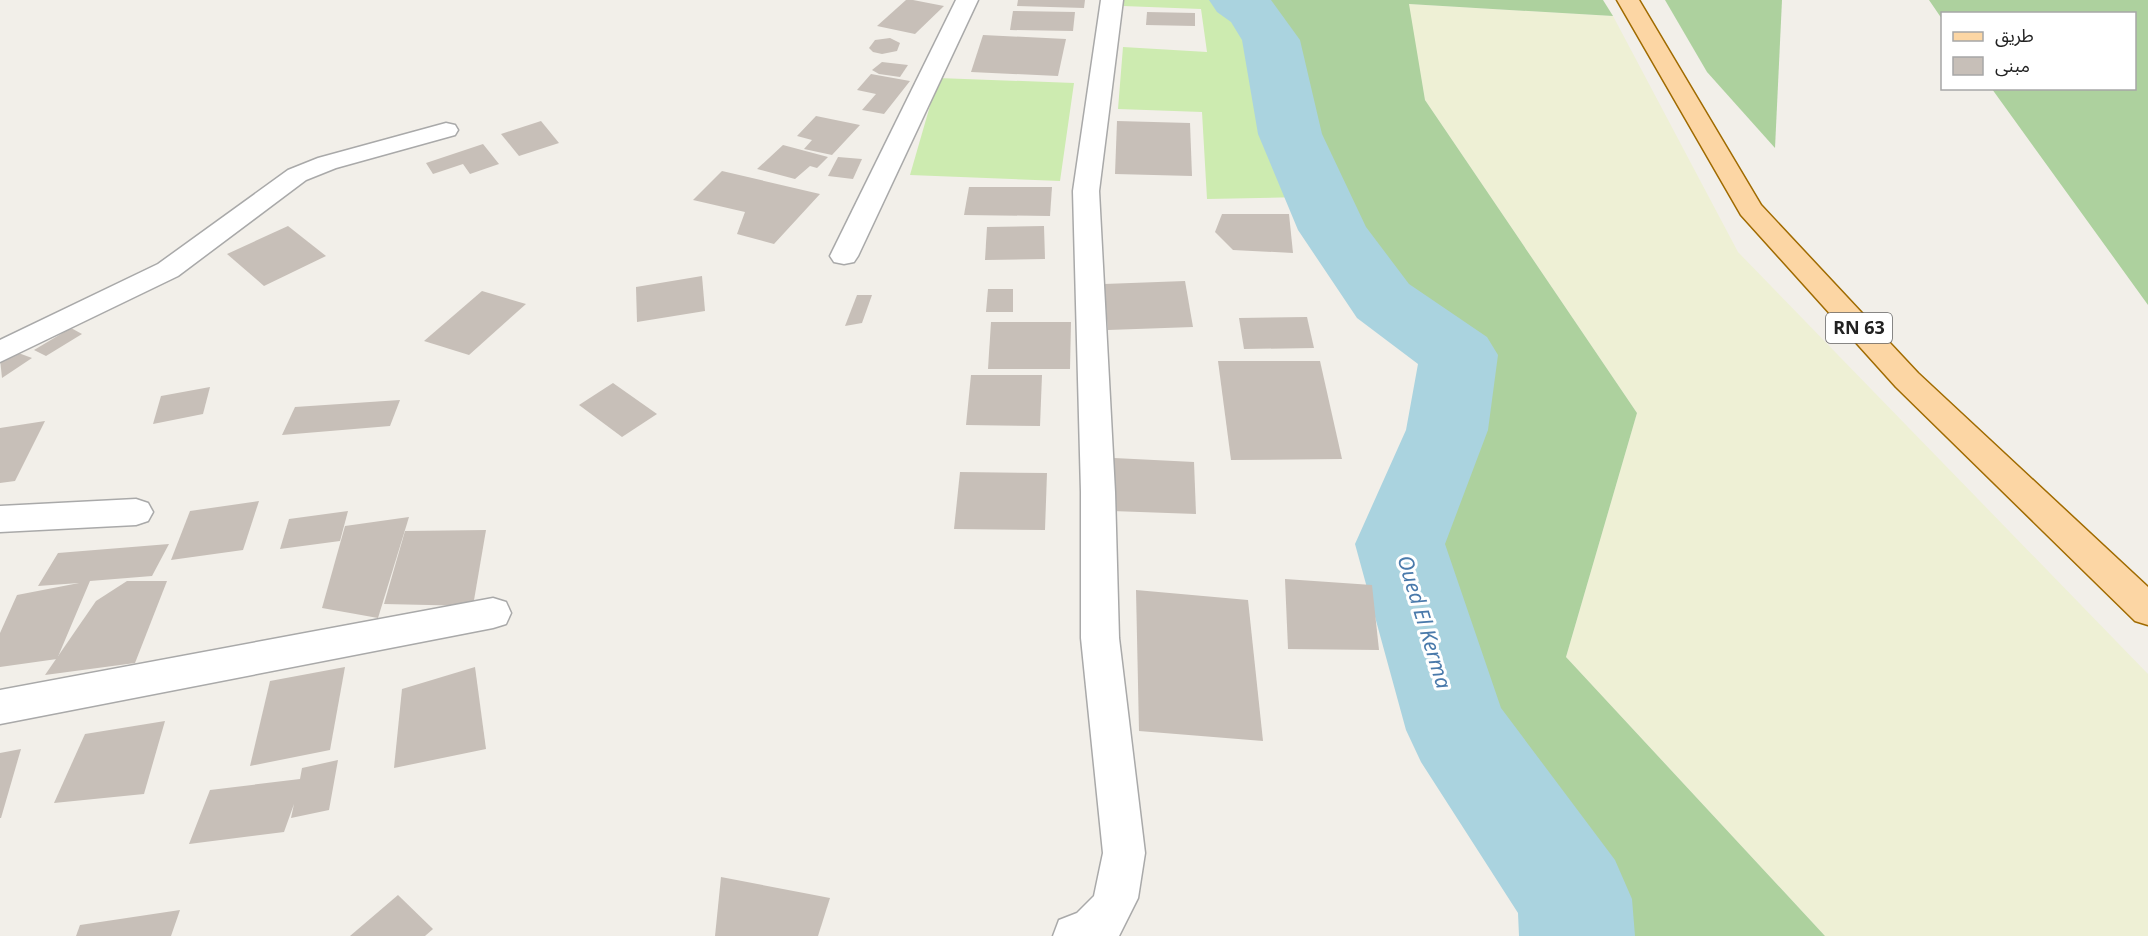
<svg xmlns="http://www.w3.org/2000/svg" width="2148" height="936" font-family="'Noto Sans','Noto Sans Arabic',sans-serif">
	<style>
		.farmland { fill: #eef0d5 }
		.grass { fill: #cdebb0 }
		.forest { fill: #add19e }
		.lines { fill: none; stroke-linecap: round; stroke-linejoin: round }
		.river { fill: #aad3df; fill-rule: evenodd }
		.building { fill: #c7bfb8 }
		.minor-casing { stroke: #a9a9a9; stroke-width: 3 }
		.primary-casing { stroke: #a06b00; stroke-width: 3 }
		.minor { fill: #fff; fill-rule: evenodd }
		.primary { fill: #fcd6a4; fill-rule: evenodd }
		.labels { text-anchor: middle; stroke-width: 6; stroke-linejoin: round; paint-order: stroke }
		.shield { fill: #fff; stroke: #646464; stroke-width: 1.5 }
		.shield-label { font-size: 18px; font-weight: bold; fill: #222 }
		.water-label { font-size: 21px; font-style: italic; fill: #4a7aab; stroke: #fff }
	</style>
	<rect width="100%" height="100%" fill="#f2efe9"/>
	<polygon class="farmland" points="1408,4 1613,16 1738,252 2148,674 2148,936 1825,936 1566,657 1637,413 1425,100"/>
	<g class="grass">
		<polygon points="1124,0 1223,0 1238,10 1260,39 1280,135 1302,197 1207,199 1202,112 1118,109 1123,47 1207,52 1201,9 1123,6"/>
		<polygon points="938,78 1074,83 1060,181 910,175"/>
	</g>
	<g class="forest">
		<polygon points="1236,0 1603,0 1613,16 1409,4 1425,100 1637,413 1566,657 1825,936 1577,936 1575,899 1457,730 1400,544 1447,430 1459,355 1383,301 1333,230 1290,134 1271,40 1251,11"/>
		<polygon points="1665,0 1782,0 1775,148 1707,72"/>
		<polygon points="1929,0 2148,0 2148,305 1992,89 2134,88 2134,14 1942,14 1942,19"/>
	</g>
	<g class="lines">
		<polygon class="river" points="1209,0 1271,0 1300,40 1322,134 1366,227 1409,284 1487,337 1498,355 1488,430 1445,544 1501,708 1615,860 1632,899 1635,936 1519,936 1518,913 1421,762 1406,730 1355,544 1406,430 1418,364 1357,318 1298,230 1258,134 1242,40 1231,22 1217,12"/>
	</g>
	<g class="building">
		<polygon points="906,0 913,0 944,6 915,34 877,26"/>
		<polygon points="1018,0 1085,0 1084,8 1017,6"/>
		<polygon points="1013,11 1075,12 1073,31 1010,30"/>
		<polygon points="1147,12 1195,13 1195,26 1146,25"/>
		<polygon points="983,35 1066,39 1058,76 971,72"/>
		<polygon points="890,38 900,43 897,51 882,54 873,52 869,48 875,40"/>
		<polygon points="882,62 908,65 900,77 879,74 872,70"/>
		<polygon points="871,74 910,81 884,114 862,110 876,94 857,90"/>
		<polygon points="816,116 860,125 832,155 804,149 812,140 797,136"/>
		<polygon points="541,121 559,143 519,156 501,134"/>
		<polygon points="1117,121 1190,123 1192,176 1115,174"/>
		<polygon points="483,144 499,164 470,174 463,164 433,174 426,163"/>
		<polygon points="783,145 828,157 817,168 810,166 795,179 757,169"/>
		<polygon points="838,157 862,159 853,179 828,176"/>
		<polygon points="722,171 820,194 774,244 737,234 745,212 693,200"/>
		<polygon points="969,187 1052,187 1050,216 964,215"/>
		<polygon points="1222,214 1289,214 1293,253 1233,250 1215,232"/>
		<polygon points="288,226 326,256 264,286 227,254"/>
		<polygon points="1044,226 1045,259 985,260 987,227"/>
		<polygon points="702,276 705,311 637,322 636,287"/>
		<polygon points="1185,281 1193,327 1108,330 1104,284"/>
		<polygon points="988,289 1013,289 1013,312 986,312"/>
		<polygon points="482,291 526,304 469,355 424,341"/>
		<polygon points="857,295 872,295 862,323 845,326"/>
		<polygon points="1307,317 1314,348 1244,349 1239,318"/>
		<polygon points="991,322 1071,322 1070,369 988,369"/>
		<polygon points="71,328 82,334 46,356 34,350"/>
		<polygon points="13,351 32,358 2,378 0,359"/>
		<polygon points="1218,361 1320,361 1342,459 1231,460"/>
		<polygon points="971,375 1042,375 1040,426 966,425"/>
		<polygon points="613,383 657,414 622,437 579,405"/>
		<polygon points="210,387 203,414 153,424 161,396"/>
		<polygon points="400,400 390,426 282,435 295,407"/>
		<polygon points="45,421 15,481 0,483 0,428"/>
		<polygon points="1114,458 1194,462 1196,514 1112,511"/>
		<polygon points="960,472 1047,473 1045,530 954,529"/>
		<polygon points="259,501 243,550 171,560 190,511"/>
		<polygon points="348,511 340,541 280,549 289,519"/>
		<polygon points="409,517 378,618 322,608 345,526"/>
		<polygon points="486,530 473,606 384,604 405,531"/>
		<polygon points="169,544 152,576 90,581 57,659 0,667 0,633 17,595 79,583 38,586 58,553"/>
		<polygon points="1285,579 1372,585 1379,650 1288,649"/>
		<polygon points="127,581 167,581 135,663 45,675 96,601"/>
		<polygon points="1136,590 1248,600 1263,741 1139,731"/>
		<polygon points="345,667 330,750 250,766 270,681"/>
		<polygon points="475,667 486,749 394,768 402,689"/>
		<polygon points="165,721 144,794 54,803 85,734"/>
		<polygon points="21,749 1,818 0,818 0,753"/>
		<polygon points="338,760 329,810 291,818 294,804 284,832 189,844 210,790 300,779 302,768"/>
		<polygon points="721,877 830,898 818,936 715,936"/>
		<polygon points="398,895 433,929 425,936 350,936"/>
		<polygon points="180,910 171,936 76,936 80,925"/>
	</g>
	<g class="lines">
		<g class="minor-casing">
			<g id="minor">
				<polygon points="956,0 978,0 858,256 854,262 844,264 834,262 830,256"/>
				<polygon points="1101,0 1123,0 1099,191 1115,492 1119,638 1145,853 1138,898 1119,936 1053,936 1059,920 1077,913 1094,896 1103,853 1081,638 1081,492 1073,191"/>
				<polygon points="446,123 455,125 458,130 455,135 336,168 306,180 178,276 0,362 0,340 158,264 288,170 318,158"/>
				<polygon points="136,499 148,503 153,512 148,521 136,525 0,532 0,506"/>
				<polygon points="493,598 506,602 511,613 506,624 493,628 0,724 0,690"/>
			</g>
		</g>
		<g class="primary-casing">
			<polygon id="primary" points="1617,0 1639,0 1761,205 1918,373 2148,587 2148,625 2135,621 1896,387 1741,215"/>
		</g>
		<use href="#minor" class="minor"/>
		<use href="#primary" class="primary"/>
	</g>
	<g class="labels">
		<rect class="shield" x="1826" y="313" width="66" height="30" rx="4.5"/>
		<g class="shield-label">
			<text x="1859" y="334">RN 63</text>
		</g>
		<g class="water-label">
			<text transform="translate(1424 622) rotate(73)" y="7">Oued El Kerma</text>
		</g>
	</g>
	<rect x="1941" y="12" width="195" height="78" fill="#ffffff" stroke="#a7a7a7" stroke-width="1.5"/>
	<rect x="1953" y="32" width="30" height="9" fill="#fcd6a4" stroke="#a7a7a7" stroke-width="1.5"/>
	<text x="1995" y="42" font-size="18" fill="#222222">طريق</text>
	<rect x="1953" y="57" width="30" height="18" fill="#c7bfb8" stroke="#a7a7a7" stroke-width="1.5"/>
	<text x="1995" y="72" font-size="18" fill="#222222">مبنى</text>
</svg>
